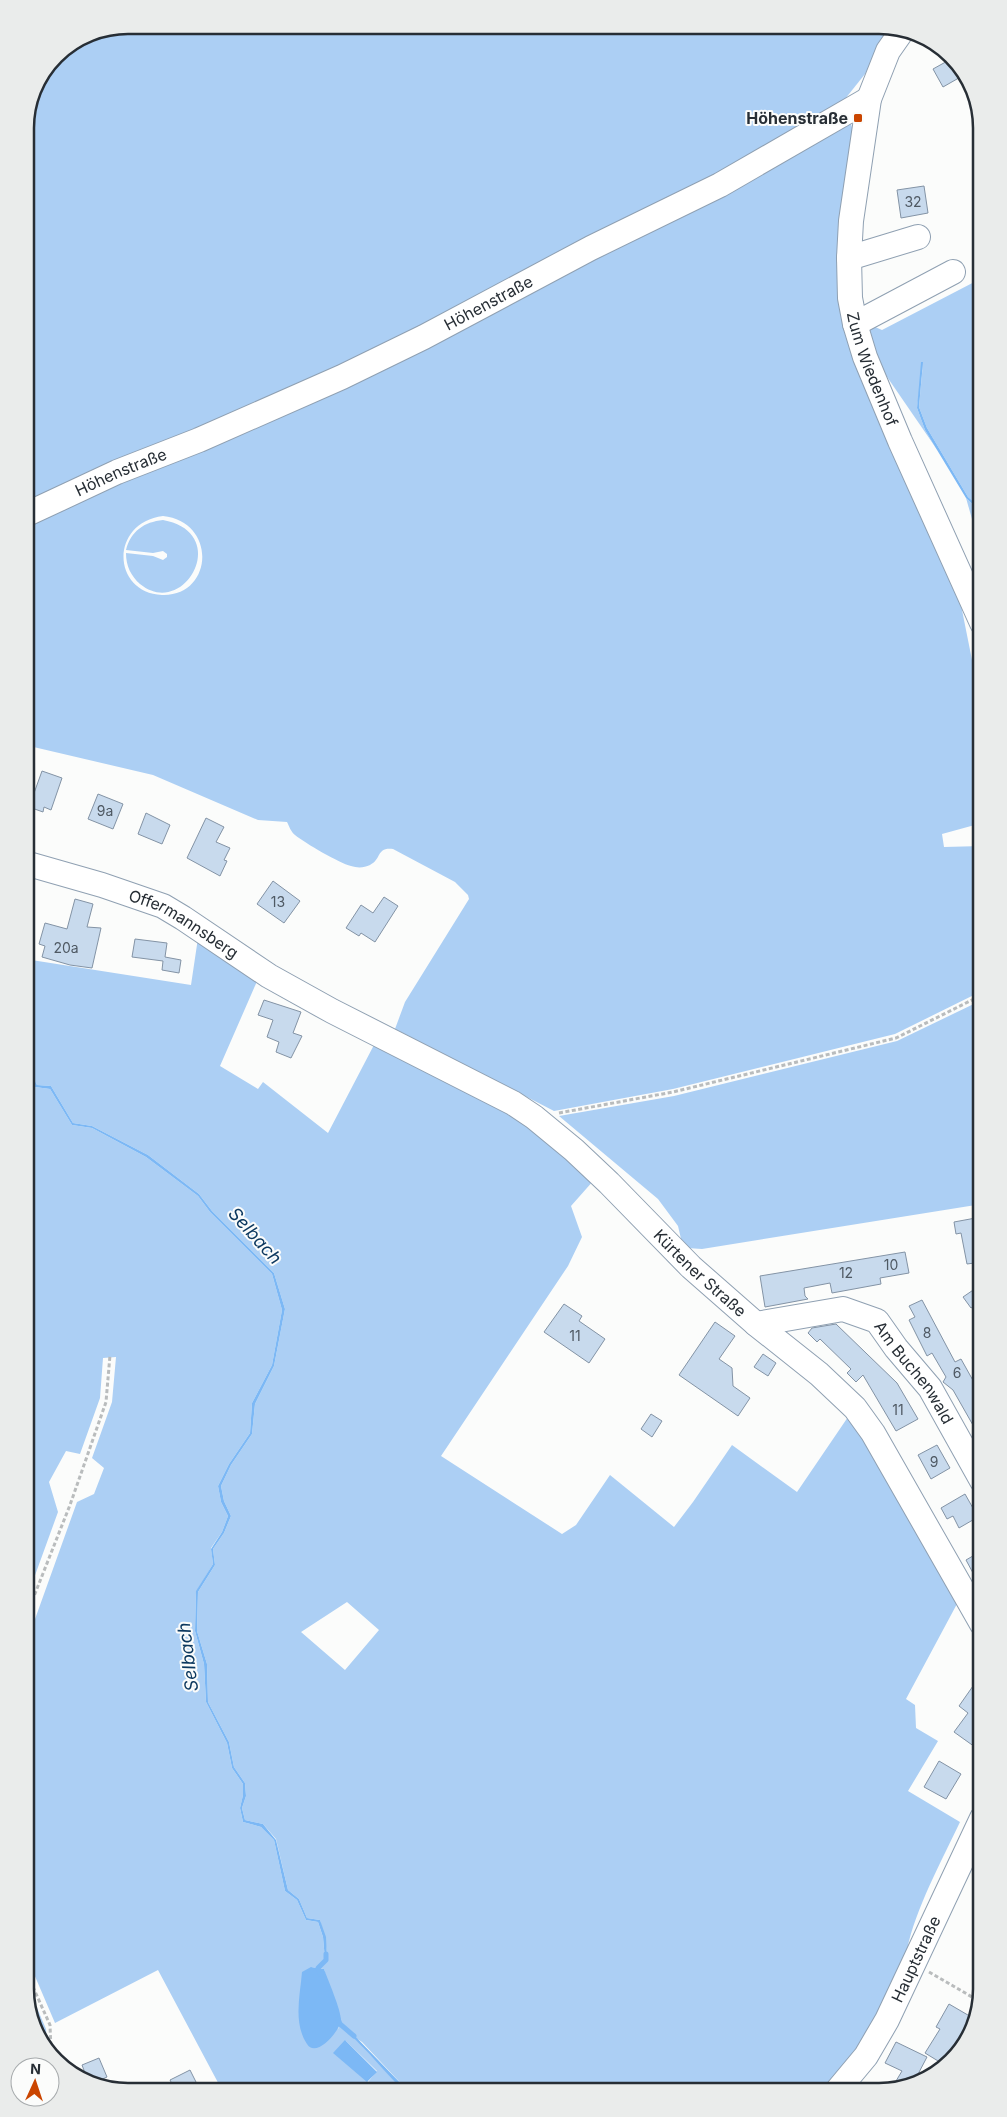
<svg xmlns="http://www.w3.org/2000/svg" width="1007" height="2117" font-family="Inter,sans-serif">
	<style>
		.green { fill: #accff4; fill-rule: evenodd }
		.water { fill: #7cb8f5 }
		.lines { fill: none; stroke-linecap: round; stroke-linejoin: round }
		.stream { stroke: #7cb8f5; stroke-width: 5 }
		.building { fill: #c8daed; stroke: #8393a5 }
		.minor-casing { stroke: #8fa0b2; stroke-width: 26 }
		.path { stroke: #b9bcbd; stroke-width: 3; stroke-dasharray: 4 2.5; stroke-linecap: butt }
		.minor { stroke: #fff; stroke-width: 24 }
		.poi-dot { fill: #ca4500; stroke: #fbfcfb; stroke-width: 2 }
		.labels { text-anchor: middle; stroke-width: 4; stroke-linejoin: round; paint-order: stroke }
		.number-label { font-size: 14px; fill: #4f5963 }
		.poi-label { font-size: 16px; font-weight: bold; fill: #272e35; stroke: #fbfcfb; text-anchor: end }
		.street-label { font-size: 16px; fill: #272e35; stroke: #fbfcfb }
		.water-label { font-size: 18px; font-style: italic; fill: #0c385f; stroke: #fbfcfb }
		.rim { fill: none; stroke: #272e35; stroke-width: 2.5 }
	</style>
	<rect width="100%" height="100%" fill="#fbfcfb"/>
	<g class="green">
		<polygon points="128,25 886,25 890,27 865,74 837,109 426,331 25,510 25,121 33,88 55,55 89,33"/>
		<path d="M846 120 851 124 853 131 846 332 860 377 960 600 973 665 982 667V823L942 834 944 847 982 846V991L895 1034 673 1089 554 1111 395 1029 405 1002 469 899 468 895 455 882 393 849C376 847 382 859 370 865 364 868 357 868 351 866 339 863 305 843 295 835 291 832 289 826 287 822L258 820 153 775 25 745V521ZM163 516C218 522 213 597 162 595 112 593 109 523 163 516Z"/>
		<polygon points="982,278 982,509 968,497 927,428 919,407 923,363 917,408 925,430 938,451 883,371 866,323 882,330"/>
		<polygon points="966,498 982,513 982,554"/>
		<path d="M163 520C233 533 184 620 140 584 131 576 126 566 126 553L153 556 163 560 167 557V554L163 551 153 553 126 550C131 531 144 522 163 520Z"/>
		<path d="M198 938 258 979 220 1066 258 1089 263 1082 328 1133 375 1043 516 1117 594 1180 571 1206 582 1237 568 1266 441 1456 562 1534 576 1525 610 1475 674 1527 693 1502 732 1445 797 1492 848 1417 864 1433 958 1602 906 1699 915 1705 916 1728 938 1741 908 1791 960 1822C942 1860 915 1910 907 1950 884 1999 864 2053 824 2092H409L362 2042 348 2033 361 2044 405 2092H223L158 1970 55 2023 25 1953V1647L77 1502 94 1494 104 1468 92 1458 112 1402 116 1357 103 1358 100 1398 80 1454 66 1451 49 1482 58 1512 25 1603V959L191 985ZM32 1076 37 1085 51 1086 73 1123 92 1126 148 1155 199 1194 212 1211 274 1273 285 1309 274 1366 255 1404 252 1434 231 1465 221 1486 224 1501 231 1516 224 1533 213 1549 215 1565 198 1592 197 1631 207 1664 208 1702 229 1742 234 1767 245 1783 246 1796 242 1808 245 1820 263 1824 276 1839 288 1890 299 1899 307 1918 320 1920 326 1946 327 1960H325L323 1937 318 1922 306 1920 297 1900 285 1891 274 1840 261 1827 243 1822 240 1808 243 1795V1784L232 1768 227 1743 206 1702 204 1664 195 1631 196 1592 213 1564 211 1548 222 1532 228 1516 221 1502 218 1486 229 1464 250 1433 252 1403 272 1365 282 1310 272 1274 210 1212 198 1196 146 1157 92 1128 72 1125 50 1089 35 1087 30 1077ZM347 1602 379 1630 345 1670 301 1632ZM311 1967 324 1969 339 2029ZM345 2040 377 2071 368 2082Z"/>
		<polygon points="982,1000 982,1204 702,1249 687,1248 682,1243 678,1226 658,1199 559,1116 674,1096 897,1041"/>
		<polygon points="25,1980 46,2029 47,2045 33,2028 25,1989"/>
	</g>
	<g class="water">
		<polygon points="921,362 923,362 919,407 927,428 968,497 982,509 982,513 966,498 925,430 917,408"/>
		<polygon points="32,1075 37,1085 51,1086 73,1123 92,1126 148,1155 199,1194 212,1211 274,1273 285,1309 274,1366 255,1404 252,1434 231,1465 221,1486 224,1501 231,1516 224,1533 213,1549 215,1565 198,1592 197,1631 207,1664 208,1702 229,1742 234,1767 245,1783 246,1796 242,1808 245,1820 263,1824 276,1840 288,1890 299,1899 307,1918 320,1920 326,1937 327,1960 325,1960 323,1937 318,1922 306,1920 297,1900 285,1891 274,1840 261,1827 243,1822 240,1808 243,1795 243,1784 232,1768 227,1743 206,1702 204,1664 195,1631 196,1591 213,1564 211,1549 222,1532 228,1516 221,1502 218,1486 229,1464 250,1433 252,1403 272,1365 282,1310 272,1274 210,1212 198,1196 146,1157 92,1128 72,1125 50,1089 35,1087 30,1077"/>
		<path d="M311 1967 324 1969C328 1980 341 2010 341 2020 340 2031 316 2059 307 2044 293 2023 300 1996 302 1972Z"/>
		<path d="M350 2031 409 2092H405C385 2073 369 2051 348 2033Z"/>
		<polygon points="345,2040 377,2072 367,2082 333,2053"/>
	</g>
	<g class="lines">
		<g class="stream">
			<polyline points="320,1974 318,1968 326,1960 326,1954"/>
			<polyline points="338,2019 340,2024 354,2036"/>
		</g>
	</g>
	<g class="building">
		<polygon points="951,59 964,75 943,87 933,69"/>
		<polygon points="924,186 928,213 901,218 897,190"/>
		<polygon points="42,771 62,778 51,810 44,807 43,812 29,807"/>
		<polygon points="98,794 123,804 113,829 88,819"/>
		<polygon points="146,813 170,825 162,844 138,834"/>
		<polygon points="206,818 224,827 216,842 230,848 224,860 227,861 220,876 187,858"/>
		<polygon points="273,881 300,901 284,923 257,904"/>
		<polygon points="384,897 398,906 375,942 361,933 359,936 346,928 361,905 373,913"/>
		<polygon points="75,899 93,904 87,927 101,928 92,968 70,965 42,957 45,946 39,944 45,923 67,929"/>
		<polygon points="135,939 167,943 165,957 181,960 179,973 162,970 163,961 132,957"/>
		<polygon points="264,1000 301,1012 293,1033 302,1036 291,1058 276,1052 279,1042 267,1037 273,1020 258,1015"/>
		<polygon points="981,1217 982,1247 980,1247 982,1262 967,1264 961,1233 956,1234 954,1222"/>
		<polygon points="905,1252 909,1273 880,1278 881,1284 832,1293 830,1283 804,1288 805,1296 808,1299 765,1307 760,1276"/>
		<polygon points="982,1284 982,1301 971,1308 963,1297"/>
		<polygon points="922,1300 955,1362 961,1359 975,1384 982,1381 982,1441 953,1390 943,1382 946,1377 932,1353 927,1356 909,1320 915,1317 909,1306"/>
		<polygon points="564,1304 582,1316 579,1321 605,1339 589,1363 544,1332"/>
		<polygon points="715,1322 735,1336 719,1359 732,1368 733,1386 750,1398 738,1416 679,1375"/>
		<polygon points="836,1324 897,1383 918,1419 896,1431 863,1375 856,1382 847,1373 851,1369 820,1339 817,1342 808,1333 812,1328"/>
		<polygon points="763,1354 776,1363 768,1376 754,1367"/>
		<polygon points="651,1414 662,1421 652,1437 641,1429"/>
		<polygon points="937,1445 950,1468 931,1479 918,1455"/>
		<polygon points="965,1494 978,1517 959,1528 953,1516 947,1519 941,1508"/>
		<polygon points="978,1553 982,1560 982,1567 973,1573 966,1560"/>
		<polygon points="973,1686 982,1693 982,1752 954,1732 968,1713 959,1706"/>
		<polygon points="939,1761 961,1774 946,1799 924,1787"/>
		<polygon points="949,2004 973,2018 965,2046 957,2041 943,2064 925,2053 940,2029 936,2027"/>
		<polygon points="896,2042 927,2057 916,2078 913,2077 908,2086 896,2081 902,2071 885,2063"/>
		<polygon points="99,2058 107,2077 94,2083 88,2081 82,2065"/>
		<polygon points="190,2070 201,2092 176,2092 170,2080"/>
	</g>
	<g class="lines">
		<g class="minor-casing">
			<g id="minor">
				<path id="s1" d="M902 31 888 51 869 99 851 221 849 258 850 298 855 324 865 357 900 441 982 623"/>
				<polyline points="849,258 918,237"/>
				<polyline points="855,324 953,272"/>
				<path id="s2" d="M25 515 117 472 199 440 342 377 424 337 591 248 720 185 869 99"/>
				<path id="s3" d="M25 863 102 885 163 906 183 918 269 976 332 1011 513 1103 534 1117 574 1150 609 1183 691 1267 756 1324 819 1374 855 1408 873 1433 982 1624"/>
				<path id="s4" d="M756 1324 843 1309 877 1321 896 1348 930 1388 982 1481"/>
				<path id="s5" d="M836 2092 866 2056 887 2020 982 1818"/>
			</g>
		</g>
		<g class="path">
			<polyline points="559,1113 673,1092 896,1038 982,995"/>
			<polyline points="25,1619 70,1505 106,1402 110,1355"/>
			<polyline points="25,1969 50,2025 51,2051"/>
			<polyline points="929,1972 979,2001"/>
		</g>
		<use href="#minor" class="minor"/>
	</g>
	<rect class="poi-dot" x="853" y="113" width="10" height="10" rx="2.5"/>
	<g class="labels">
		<g class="number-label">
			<text x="913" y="207">32</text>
			<text x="105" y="816">9a</text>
			<text x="278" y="907">13</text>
			<text x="66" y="953">20a</text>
			<text x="891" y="1270">10</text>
			<text x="846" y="1278">12</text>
			<text x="927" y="1338">8</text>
			<text x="575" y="1341">11</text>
			<text x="957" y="1378">6</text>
			<text x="898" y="1415">11</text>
			<text x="934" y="1467">9</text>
		</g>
		<g class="poi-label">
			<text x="848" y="124">Höhenstraße</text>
		</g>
		<g class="street-label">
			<text dy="6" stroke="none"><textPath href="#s2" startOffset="510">Höhenstraße</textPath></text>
			<text dy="6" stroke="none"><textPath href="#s1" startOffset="351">Zum Wiedenhof</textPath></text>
			<text dy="6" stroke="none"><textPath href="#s2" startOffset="105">Höhenstraße</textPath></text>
			<text dy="6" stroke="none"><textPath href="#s3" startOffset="171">Offermannsberg</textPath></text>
			<text dy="6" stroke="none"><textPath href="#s3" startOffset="800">Kürtener Straße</textPath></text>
			<text dy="6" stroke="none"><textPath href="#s4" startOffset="188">Am Buchenwald</textPath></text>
			<text dy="6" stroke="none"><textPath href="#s5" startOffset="156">Hauptstraße</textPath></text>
		</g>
		<g class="water-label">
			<text transform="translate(255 1236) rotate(48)" y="6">Selbach</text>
			<text transform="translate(188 1657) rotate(-97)" y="6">Selbach</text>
		</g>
	</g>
	<path d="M0 0H1007V2117H0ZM128 34H879A94 94 0 0 1 973 128V1989A94 94 0 0 1 879 2083H128A94 94 0 0 1 34 1989V128A94 94 0 0 1 128 34Z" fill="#eaeceb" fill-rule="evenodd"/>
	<path class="rim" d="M128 34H879A94 94 0 0 1 973 128V1989A94 94 0 0 1 879 2083H128A94 94 0 0 1 34 1989V128A94 94 0 0 1 128 34Z"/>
	<g transform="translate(35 2082) rotate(3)"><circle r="24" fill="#fbfcfb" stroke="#a6aaac"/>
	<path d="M0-4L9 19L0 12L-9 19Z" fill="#ca4500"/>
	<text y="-8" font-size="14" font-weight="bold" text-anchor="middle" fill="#272e35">N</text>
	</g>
</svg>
